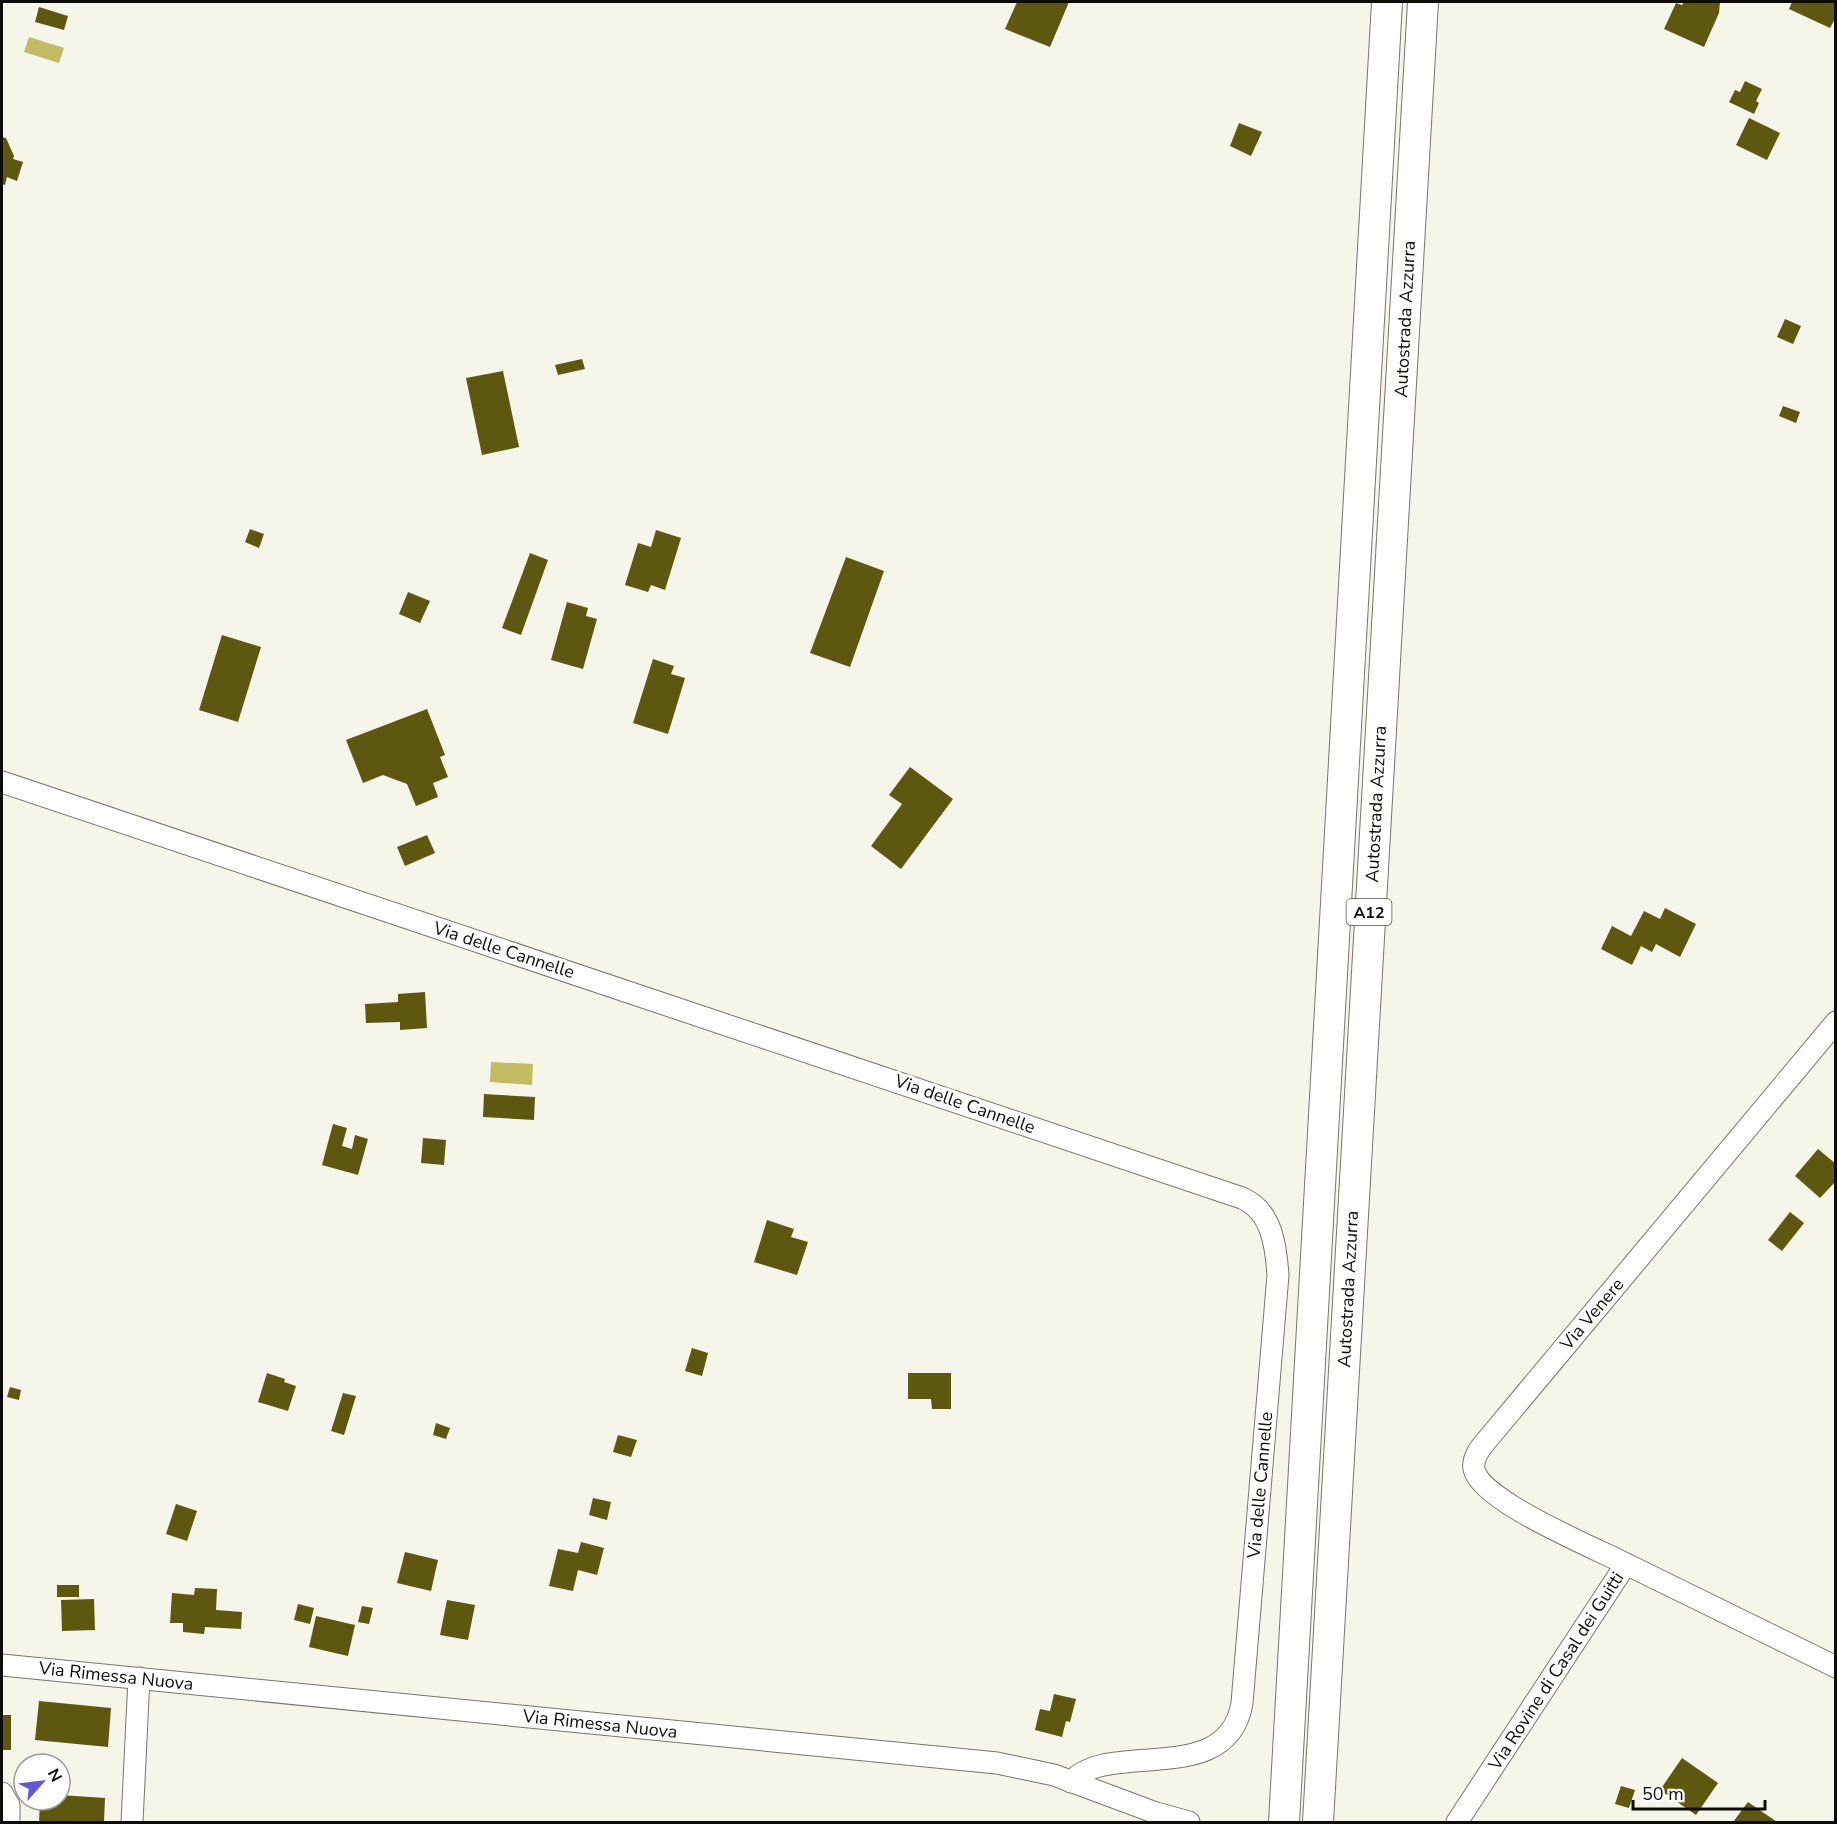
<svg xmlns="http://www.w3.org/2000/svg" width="1837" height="1824" font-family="'Nunito Sans',sans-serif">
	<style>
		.water { fill: #c3ba64 }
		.building { fill: #5e5710 }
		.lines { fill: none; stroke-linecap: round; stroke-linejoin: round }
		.minor-casing { stroke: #77766c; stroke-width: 23 }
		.highway-casing { stroke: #77766c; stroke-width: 32 }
		.minor { stroke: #fff; stroke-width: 21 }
		.highway { stroke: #fff; stroke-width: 30 }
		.labels { text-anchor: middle; stroke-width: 6; stroke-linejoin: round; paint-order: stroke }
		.shield { fill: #fff; stroke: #565553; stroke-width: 1.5 }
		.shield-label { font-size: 16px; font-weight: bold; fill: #0d0c09 }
		.street-label { font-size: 18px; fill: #0d0c09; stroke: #fff }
	</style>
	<rect width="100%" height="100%" fill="#f6f5ea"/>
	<g class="water">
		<polygon points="29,37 64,48 59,63 24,52"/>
		<polygon points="491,1062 533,1064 532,1085 490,1082"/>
	</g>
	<g class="building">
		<polygon points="1017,2 1069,2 1050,47 1005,29"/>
		<polygon points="1684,2 1720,2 1719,13 1704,47 1664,29 1676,3 1682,5"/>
		<polygon points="1792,2 1836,2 1836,17 1830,28 1789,9"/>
		<polygon points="39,7 68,16 64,30 35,22"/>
		<polygon points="1745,81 1762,89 1756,101 1759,103 1754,114 1729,102 1735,90 1740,92"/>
		<polygon points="1749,118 1780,133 1767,160 1736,145"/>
		<polygon points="1239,123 1262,132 1251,156 1230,146"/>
		<polygon points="2,137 6,138 14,156 13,159 23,162 17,181 7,177 5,185 2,184"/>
		<polygon points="1785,319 1801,326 1793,344 1777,337"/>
		<polygon points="582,359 585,369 558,375 555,365"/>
		<polygon points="503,371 519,447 482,455 466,378"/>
		<polygon points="1783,406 1800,412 1796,423 1779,416"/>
		<polygon points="250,529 264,534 259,548 245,542"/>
		<polygon points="656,530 681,538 665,590 651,585 648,592 625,585 638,543 651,547"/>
		<polygon points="530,553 548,560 521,635 502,628"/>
		<polygon points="846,557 884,571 850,667 810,653"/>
		<polygon points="408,592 430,601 420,623 399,614"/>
		<polygon points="567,602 588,608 586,616 597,619 583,669 551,660"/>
		<polygon points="222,635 261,647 238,722 199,710"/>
		<polygon points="653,659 674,666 671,674 685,678 668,734 633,723"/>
		<polygon points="427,709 445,755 440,757 448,777 433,783 438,797 416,806 407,784 383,775 363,783 346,740"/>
		<polygon points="910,767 953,799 901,869 871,846 902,804 889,795"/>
		<polygon points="427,835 435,853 405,866 397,847"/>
		<polygon points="1665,908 1696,924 1680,957 1656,944 1652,952 1641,946 1632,965 1601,949 1612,926 1631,936 1644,911 1660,919"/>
		<polygon points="425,992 427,1028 400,1030 400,1022 366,1023 365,1004 398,1002 398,994"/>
		<polygon points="484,1094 535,1097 534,1120 483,1117"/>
		<polygon points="333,1124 347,1128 342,1146 352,1149 355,1135 368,1139 358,1175 322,1165"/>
		<polygon points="423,1138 446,1140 444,1165 421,1163"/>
		<polygon points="1818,1149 1836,1164 1836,1181 1820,1198 1795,1176"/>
		<polygon points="1790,1212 1804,1223 1782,1251 1768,1240"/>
		<polygon points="767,1220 794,1229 791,1237 808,1242 797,1275 754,1262"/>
		<polygon points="692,1348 708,1353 702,1376 685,1371"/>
		<polygon points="267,1373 285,1379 284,1382 296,1386 288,1411 258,1402"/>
		<polygon points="908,1373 951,1373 951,1409 932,1409 931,1399 908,1399"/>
		<polygon points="10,1387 21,1390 19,1400 7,1397"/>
		<polygon points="343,1393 356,1396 344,1435 331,1431"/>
		<polygon points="436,1423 450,1428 446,1439 433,1435"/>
		<polygon points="618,1435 637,1440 631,1457 613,1452"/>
		<polygon points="593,1498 611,1502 607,1520 589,1515"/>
		<polygon points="176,1504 197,1511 187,1541 166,1534"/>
		<polygon points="581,1542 604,1548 597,1575 578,1570 573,1591 549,1586 558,1549 578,1553"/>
		<polygon points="405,1552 438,1560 431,1591 397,1583"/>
		<rect x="57" y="1585" width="22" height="12"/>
		<polygon points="195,1588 217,1589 216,1610 242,1612 241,1629 205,1627 204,1634 183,1632 183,1623 170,1623 172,1593 194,1595"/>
		<polygon points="94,1599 95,1630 62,1631 61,1600"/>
		<polygon points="447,1600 475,1605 468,1640 440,1635"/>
		<polygon points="298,1604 314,1608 310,1624 294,1620"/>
		<polygon points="362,1606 373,1608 369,1624 358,1622"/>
		<polygon points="316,1616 355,1625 348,1656 309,1647"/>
		<polygon points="1054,1694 1076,1699 1070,1722 1066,1721 1062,1737 1035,1730 1040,1709 1050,1711"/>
		<polygon points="39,1701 111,1708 108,1747 35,1740"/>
		<rect x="2" y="1715" width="9" height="35"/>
		<polygon points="1682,1758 1718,1783 1696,1815 1660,1790"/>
		<polygon points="1621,1786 1635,1790 1629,1808 1615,1804"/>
		<polygon points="60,1795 105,1798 104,1822 39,1822 40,1800 60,1800"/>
		<polygon points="1748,1802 1777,1822 1733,1822"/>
	</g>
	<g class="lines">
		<g class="minor-casing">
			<g id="minor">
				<path d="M2 782 1242 1198C1272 1211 1276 1246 1278 1275L1242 1703C1228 1789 1108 1739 1071 1782"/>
				<path d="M1626 1564C1595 1548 1480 1501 1474 1469 1472 1458 1480 1448 1487 1440L1836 1022"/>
				<polyline points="2,1665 997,1763 1054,1775 1156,1813 1189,1822"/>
				<polyline points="2,1793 9,1805 9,1822"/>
				<polyline points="132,1822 139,1678"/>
				<polyline points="1457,1822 1626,1564 1836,1667"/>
			</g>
		</g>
		<g class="highway-casing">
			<g id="highway">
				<polyline points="1284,1822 1387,2"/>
				<polyline points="1318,1822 1423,2"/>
			</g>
		</g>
		<use href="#minor" class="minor"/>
		<use href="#highway" class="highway"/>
	</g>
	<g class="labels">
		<rect class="shield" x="1346.5" y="899" width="45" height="26" rx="4.5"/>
		<g class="shield-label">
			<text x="1369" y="918">A12</text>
		</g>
		<g class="street-label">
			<text transform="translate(1405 319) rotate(-87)" y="6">Autostrada Azzurra</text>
			<text transform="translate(1376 804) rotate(-87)" y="6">Autostrada Azzurra</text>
			<text transform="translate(504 950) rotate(18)" y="6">Via delle Cannelle</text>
			<text transform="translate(965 1104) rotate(19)" y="6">Via delle Cannelle</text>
			<text transform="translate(1348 1289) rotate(-87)" y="6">Autostrada Azzurra</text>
			<text transform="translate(1592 1314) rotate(-50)" y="6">Via Venere</text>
			<text transform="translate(1260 1485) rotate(-85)" y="6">Via delle Cannelle</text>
			<text transform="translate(1556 1671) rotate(-57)" y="6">Via Rovine di Casal dei Guitti</text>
			<text transform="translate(116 1676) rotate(6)" y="6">Via Rimessa Nuova</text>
			<text transform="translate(600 1724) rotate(6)" y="6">Via Rimessa Nuova</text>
		</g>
	</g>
	<rect width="1837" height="1824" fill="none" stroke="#0d0c09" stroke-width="6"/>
	<g transform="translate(42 1782) rotate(62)"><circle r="28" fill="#ffffff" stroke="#9e9e9d" stroke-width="1.5"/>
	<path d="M0-4.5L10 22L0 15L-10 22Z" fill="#6458d1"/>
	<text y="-9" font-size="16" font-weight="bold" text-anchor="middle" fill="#0d0c09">N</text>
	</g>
	<path d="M1633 1800v9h132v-9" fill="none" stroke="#0d0c09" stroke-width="3"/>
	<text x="1642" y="1800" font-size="18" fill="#0d0c09" stroke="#ffffff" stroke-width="4.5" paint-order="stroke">50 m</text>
</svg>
